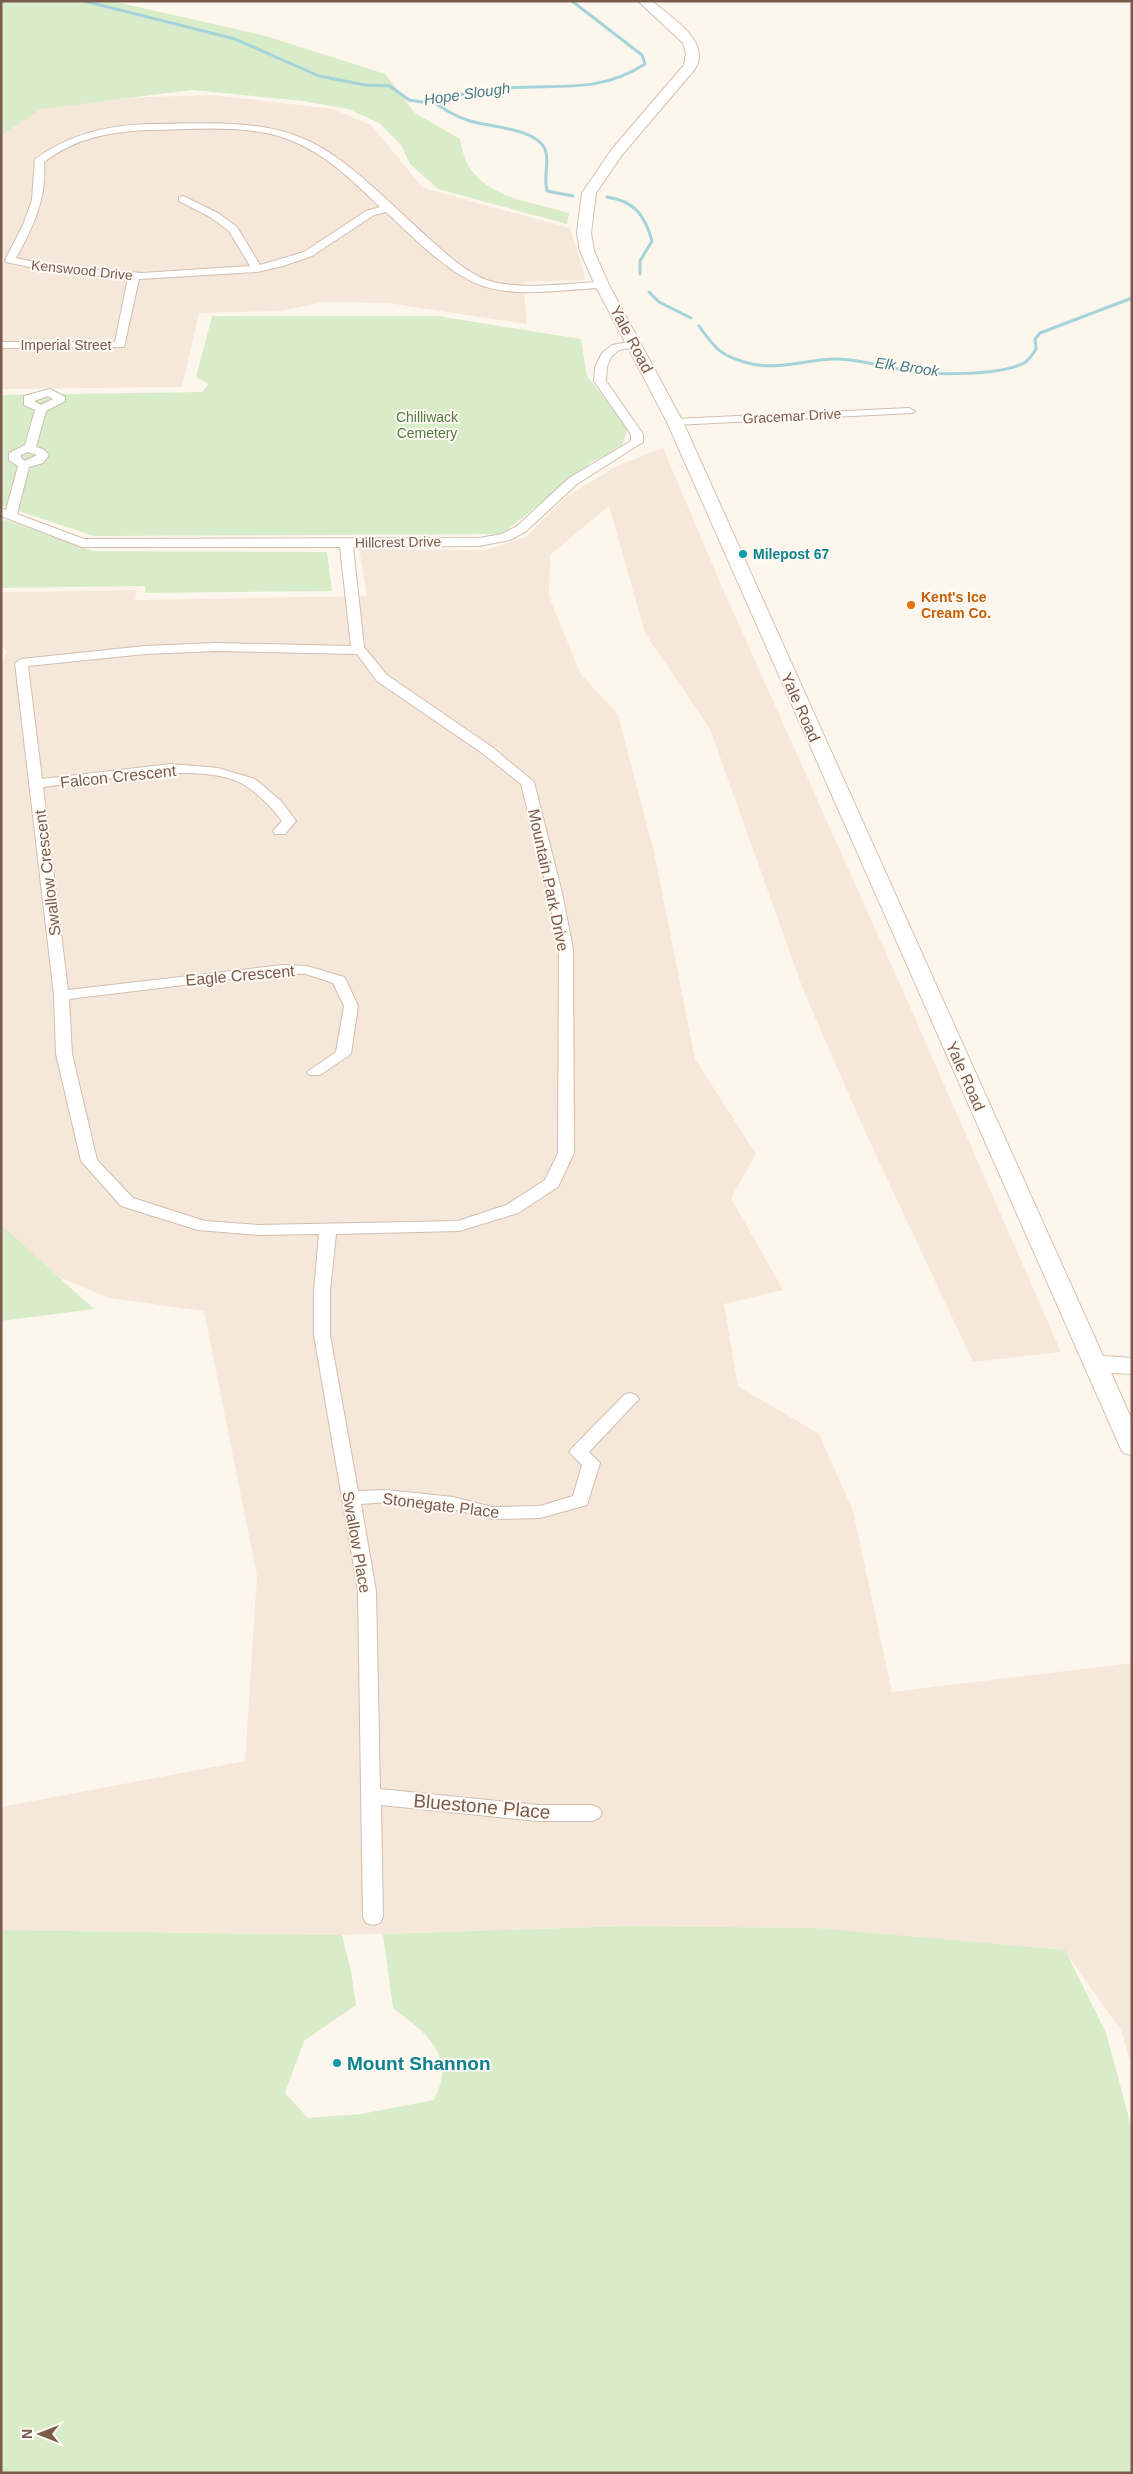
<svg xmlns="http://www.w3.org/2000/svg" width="1133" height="2474" font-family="Helvetica,sans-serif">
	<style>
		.residential { fill: #f5e8da }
		.green { fill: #d8ecc9 }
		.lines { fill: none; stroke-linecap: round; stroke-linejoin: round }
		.stream { stroke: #a5d3da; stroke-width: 3 }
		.street-casing { stroke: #d1beb0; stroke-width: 2 }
		.secondary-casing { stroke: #d6c0b0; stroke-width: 2 }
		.street { fill: #fff; fill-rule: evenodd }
		.secondary { fill: #fff; fill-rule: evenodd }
		.culture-dot { fill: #0f9aa8; stroke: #fffaf3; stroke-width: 2 }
		.food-dot { fill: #e8710a; stroke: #fffaf3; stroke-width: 2 }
		.labels { text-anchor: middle; stroke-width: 4; stroke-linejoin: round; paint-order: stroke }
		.far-street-label { font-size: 14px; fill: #7a5c4d; stroke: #fffaf3 }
		.far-park-label { font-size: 14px; fill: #537a41; stroke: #fffaf3 }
		.far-culture-label { font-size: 14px; font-weight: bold; fill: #0d838f; stroke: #fffaf3; text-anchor: start }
		.far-food-label { font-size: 14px; font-weight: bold; fill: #c56008; stroke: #fffaf3; text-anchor: start }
		.far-water-label { font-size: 15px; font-style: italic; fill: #437c86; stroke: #fffaf3 }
		.street-label { font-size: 16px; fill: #7a5c4d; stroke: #fffaf3 }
		.near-street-label { font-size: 19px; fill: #7a5c4d; stroke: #fffaf3 }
		.near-culture-label { font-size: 19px; font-weight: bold; fill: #0d838f; stroke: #fffaf3; text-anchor: start }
	</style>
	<rect width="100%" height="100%" fill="#fdf6ec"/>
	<g class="residential">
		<polygon points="213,95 333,109 371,125 423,188 570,228 586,280 523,282 527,324 388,303 324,302 281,311 199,313 182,387 1,389 1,126 37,106 147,97"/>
		<polygon points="663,448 722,587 907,1000 1061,1352 973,1362 868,1138 804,992 710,729 645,633 609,506 550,555 549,596 580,673 618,715 654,852 695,1059 756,1154 731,1198 783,1290 724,1304 738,1386 819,1434 853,1511 892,1692 1132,1663 1132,2068 1121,2030 1064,1950 817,1928 627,1926 342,1935 1,1930 1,1807 245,1761 257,1576 204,1311 109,1298 1,1253 1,664 7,651 1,646 1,592 137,590 135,600 367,596 359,549 486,550 526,537 566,497 617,466"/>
	</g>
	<g class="green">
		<path d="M1 1H112L266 36 385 74 415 113 460 139C462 147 464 158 468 165 488 199 535 203 569 213L567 224 438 189 410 164 401 145 379 123 348 109 303 101 192 90 41 109 1 135Z"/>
		<polygon points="212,316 437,316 581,339 587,376 628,428 621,449 593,461 502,534 94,536 1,505 1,395 202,392 209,384 196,377"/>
		<polygon points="6,520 92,551 327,552 332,591 145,593 145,586 1,588 1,521"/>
		<polygon points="1,1225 94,1309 1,1321"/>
		<path d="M627 1926 817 1928 1065 1950 1106 2033 1132 2129V2473H1V1930L342 1935 351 1971 356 2005 304 2041 285 2093 308 2118 361 2114 434 2100C457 2055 427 2034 393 2008L383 1934Z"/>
	</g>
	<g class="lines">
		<g class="stream">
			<path d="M84 1 235 39 319 76 365 85 390 86 409 100 422 102C450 98 477 90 505 88 557 84 599 94 645 64L642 55 572 1"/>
			<path d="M432 101C444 109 456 117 470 121 489 127 536 128 545 149 550 162 543 177 547 191L573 196"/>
			<path d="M607 197C634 201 645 215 652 241L640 261V274"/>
			<polyline points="649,292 659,302 691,318"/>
			<path d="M699 326C716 350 722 357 752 364 780 370 808 359 836 359 860 359 883 367 907 371 934 375 999 376 1024 363 1029 360 1033 354 1036 349L1035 339 1040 333 1132 298"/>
		</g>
		<g class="street-casing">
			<g id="street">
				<path d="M147 124C198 124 256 118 304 139 348 157 397 211 433 242 451 258 470 276 493 282 527 290 567 283 602 282L607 285 602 288C564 289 520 298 483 286 448 274 413 237 386 212L374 215 312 256 283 266 257 272 139 279 124 347 1 348V342H115L128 278 53 272 6 262 5 260 23 225 32 200 35 159C70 134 105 126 147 124ZM147 130C195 130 254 122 299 144 330 158 356 184 380 207L366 211 304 252 260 265 237 227 218 213 183 196 179 197V201L210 217 229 231 250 266 142 273 53 266 16 258C33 228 47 198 44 162 76 138 108 132 147 130Z"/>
				<path d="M635 341 641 344 639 346 619 350 611 357 607 367 606 381 643 434V442L577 484 525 532 510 540 479 546 353 547 364 647 387 675 492 747 534 782 562 893 573 949 574 1153 558 1187 518 1213 459 1231 336 1234 330 1291V1335L358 1491 387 1490 453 1497 492 1507 540 1506 573 1496 582 1465 569 1452 572 1448 624 1395 630 1393 636 1395 639 1399 589 1452 600 1463 587 1505 540 1518 492 1519 453 1509 387 1502 361 1504 376 1591 380 1789 538 1805H592L599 1808 602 1813 599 1818 592 1821H538L381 1805 383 1917 380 1923 373 1925 366 1923 363 1917 358 1591 314 1335V1291L319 1234 258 1235 198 1230 121 1206 81 1161 56 1054 54 995 15 663 21 659 145 646 216 643 351 646 340 547H82L1 516V508L6 510 18 466 9 460V453L25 445 35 410 24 405V396L50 389 65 397V401L46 411 36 447 43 449 49 455 43 463 29 467 17 514 84 539 479 538 502 534 517 526 569 478 631 441V434L594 381 595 367 602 353 612 345ZM48 396 53 399 41 405 34 401ZM27 452 37 455 25 461 21 458V455ZM216 651 357 654 377 681 482 753 521 784 548 893 559 949 558 1153 545 1180 506 1205 458 1221 258 1225 205 1221 133 1198 97 1160 72 1054 69 999 283 973 306 974 333 983 344 1006 336 1052 307 1072 310 1075H320L351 1054 358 1006 346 980 344 977 307 966 283 965 68 990 43 787C91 782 207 759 246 786 260 795 272 808 282 821L273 831 275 834H285L296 821 281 801 255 779 218 768 171 764 42 779 28 666 145 654Z"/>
				<polygon points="909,408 915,411 913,413 675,425 669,422 675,419"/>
			</g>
		</g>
		<g class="secondary-casing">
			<path id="secondary" d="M638 1H652C670 17 712 41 695 69L622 155 596 193 591 233 594 251 609 285 683 422 1103 1356 1132 1358V1374L1111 1373 1132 1420V1455L1123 1453 1120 1447 667 422 595 285 580 251 577 233 582 193 612 149 684 65 686 53 683 43Z"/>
		</g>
		<use href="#street" class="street"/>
		<use href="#secondary" class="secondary"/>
	</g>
	<g class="culture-dot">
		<circle cx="743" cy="554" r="5"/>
		<circle cx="337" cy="2063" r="5"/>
	</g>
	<circle class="food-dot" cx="911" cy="605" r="5"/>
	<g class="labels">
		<g class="far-street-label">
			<text transform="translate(82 270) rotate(6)" y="5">Kenswood Drive</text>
			<text x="66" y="350">Imperial Street</text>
			<text transform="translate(792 416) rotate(-3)" y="5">Gracemar Drive</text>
			<text transform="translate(398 542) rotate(-1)" y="5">Hillcrest Drive</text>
		</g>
		<g class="far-park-label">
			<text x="427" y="422">Chilliwack<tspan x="427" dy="16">Cemetery</tspan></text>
		</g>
		<g class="far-culture-label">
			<text x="753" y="559">Milepost 67</text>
		</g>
		<g class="far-food-label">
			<text x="921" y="602">Kent's Ice<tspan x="921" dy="16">Cream Co.</tspan></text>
		</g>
		<g class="far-water-label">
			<text transform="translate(467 94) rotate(-8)" y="5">Hope Slough</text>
			<text transform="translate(907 367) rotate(8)" y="5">Elk Brook</text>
		</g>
		<g class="street-label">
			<text transform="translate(632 339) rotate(62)" y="6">Yale Road</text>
			<text transform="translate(801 707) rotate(66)" y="6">Yale Road</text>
			<text transform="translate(118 776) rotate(-6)" y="6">Falcon Crescent</text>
			<text transform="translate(47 873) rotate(-97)" y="6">Swallow Crescent</text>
			<text transform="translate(549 880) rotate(78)" y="6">Mountain Park Drive</text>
			<text transform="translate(240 975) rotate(-5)" y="6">Eagle Crescent</text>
			<text transform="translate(966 1076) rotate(66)" y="6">Yale Road</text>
			<text transform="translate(441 1505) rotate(7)" y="6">Stonegate Place</text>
			<text transform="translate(357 1542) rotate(80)" y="6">Swallow Place</text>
		</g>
		<g class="near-street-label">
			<text transform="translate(482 1806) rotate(5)" y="7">Bluestone Place</text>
		</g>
		<g class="near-culture-label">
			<text x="347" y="2070">Mount Shannon</text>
		</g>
	</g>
	<rect width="1133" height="2474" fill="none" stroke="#7a5c4d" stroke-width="5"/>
	<g transform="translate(40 2434) rotate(270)" stroke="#fffaf3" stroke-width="4" paint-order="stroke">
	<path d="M0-4L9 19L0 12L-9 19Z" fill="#7a5c4d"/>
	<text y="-8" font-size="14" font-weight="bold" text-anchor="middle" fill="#7a5c4d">N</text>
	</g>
</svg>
